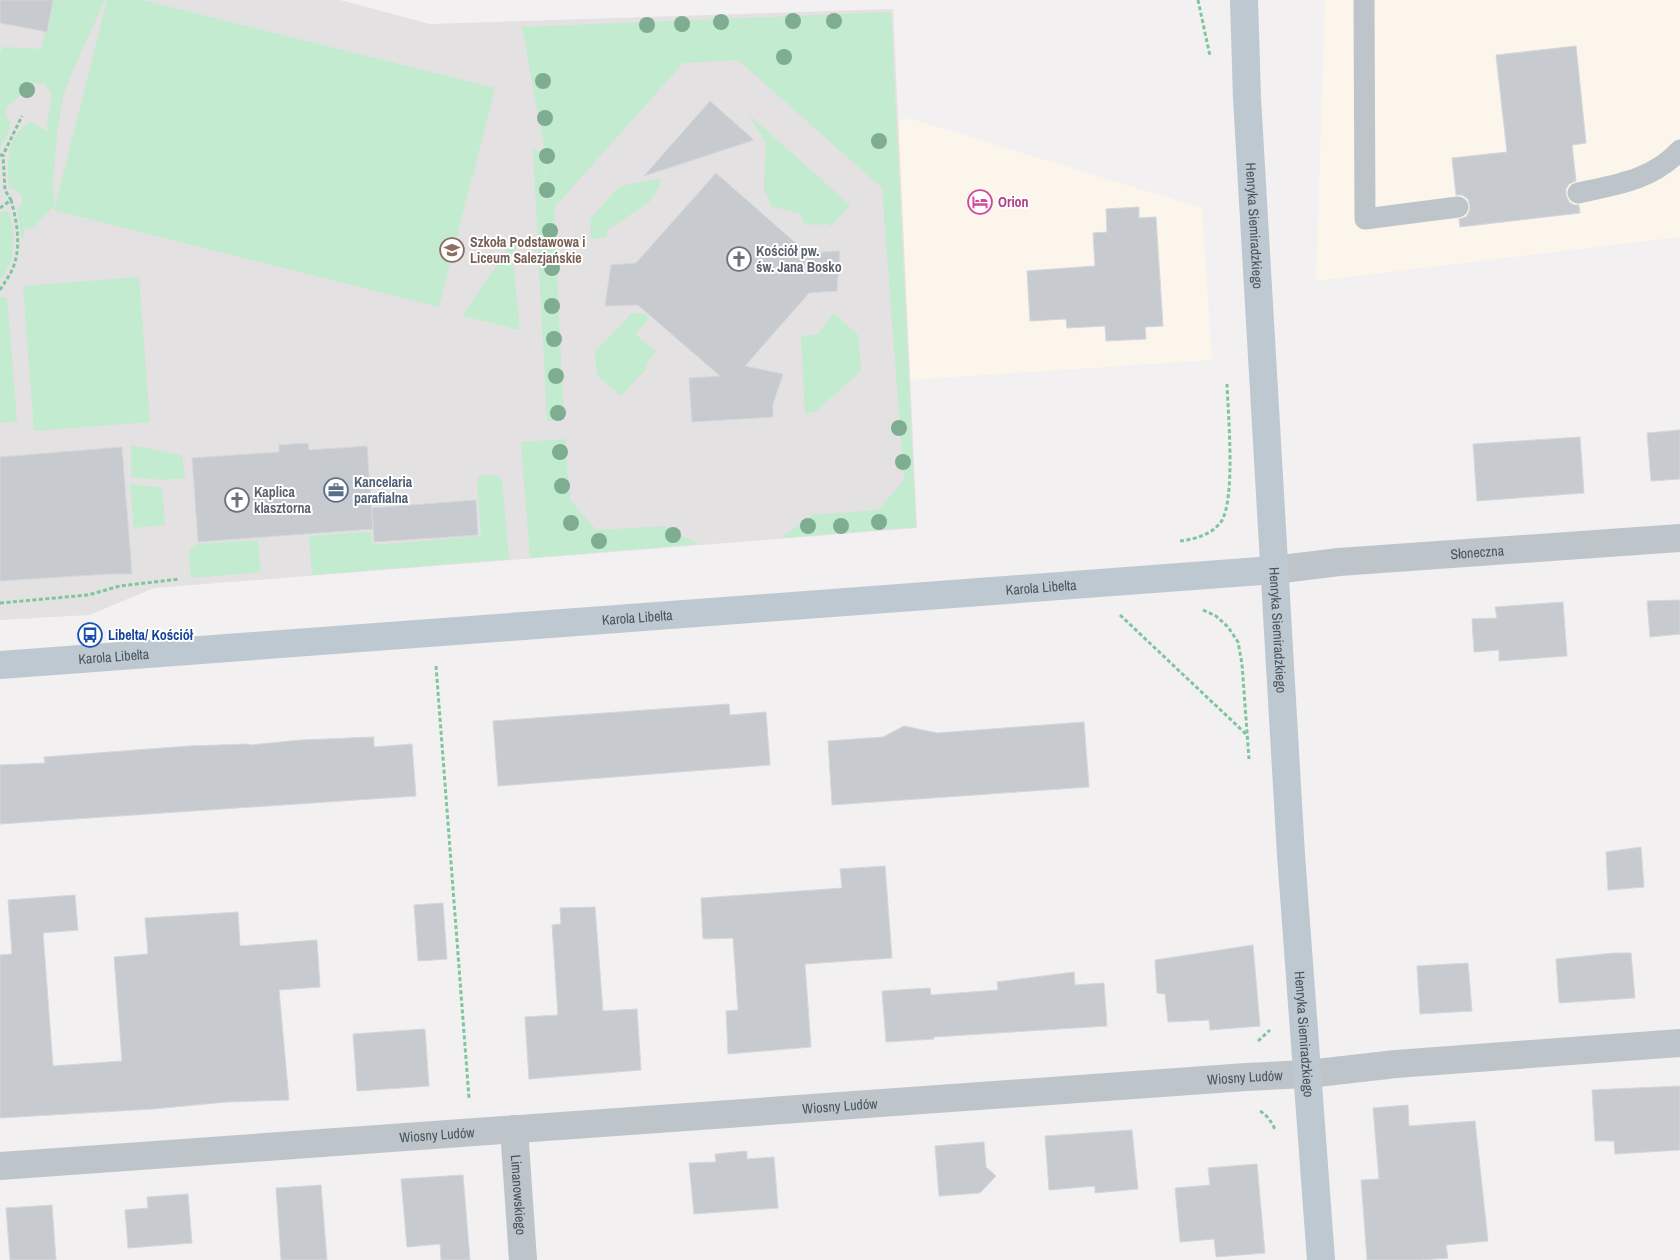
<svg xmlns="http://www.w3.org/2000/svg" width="1680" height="1260" font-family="'Archivo Narrow',sans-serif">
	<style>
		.commercial { fill: #fbf5eb }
		.education { fill: #e3e1e1 }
		.green { fill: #c3ebcf }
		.building { fill: #c7cbcf; stroke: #d4d7db }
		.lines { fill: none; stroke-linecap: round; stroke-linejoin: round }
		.path { stroke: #7ec69c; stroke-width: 3; stroke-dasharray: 4 2.5; stroke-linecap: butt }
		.lane { stroke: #bdc5cb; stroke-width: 21 }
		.street { stroke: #bdc5cb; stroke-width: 28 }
		.secondary { stroke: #bdc8d0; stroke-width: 28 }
		.tree { fill: #7ead91 }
		.labels { text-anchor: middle; stroke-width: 4; stroke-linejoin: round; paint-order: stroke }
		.hotel-label { font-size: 14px; font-weight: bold; fill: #b23c85; stroke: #fff; text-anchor: start }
		.street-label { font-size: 14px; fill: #49555c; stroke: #fff }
		.education-label { font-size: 14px; font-weight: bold; fill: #785e54; stroke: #fff; text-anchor: start }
		.worship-label { font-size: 14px; font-weight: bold; fill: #5b616d; stroke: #fff; text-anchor: start }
		.service-label { font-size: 14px; font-weight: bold; fill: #4e5e75; stroke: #fff; text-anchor: start }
		.transit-label { font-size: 14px; font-weight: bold; fill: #164399; stroke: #fff; text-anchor: start }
	</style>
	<rect width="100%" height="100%" fill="#f2f0f0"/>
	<g class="commercial">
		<polygon points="1325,0 1680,0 1680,237 1316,281"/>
		<polygon points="912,119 1202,208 1212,360 910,380 898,120"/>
	</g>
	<polygon class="education" points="0,0 340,0 430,24 893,9 917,528 154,588 89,615 0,620"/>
	<g class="green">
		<path d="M53 0H105L72 72 63 96 57 134 53 181 54 206 32 229 25 228 22 242 17 209 21 205 22 197 17 190 9 188C7 164 6 136 30 122L48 131 47 124 52 95 45 84 27 82C24 87 22 94 19 97 17 99 14 100 12 102 4 108 4 116 11 123L10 129 0 149V52L3 47 41 49Z"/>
		<polygon points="107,0 142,0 495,88 439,307 54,210"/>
		<polygon points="891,12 916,527 781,538 812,515 878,510 904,480 882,188 738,60 683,63 554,208 564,419 547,421 533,150 544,152 547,208 545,152 522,27"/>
		<polygon points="748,114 850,205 831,226 827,223 818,225 805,224 800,214 771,206 764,188 766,142"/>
		<polygon points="661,178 657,191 649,202 606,231 608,237 591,239 590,219 620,186"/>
		<path d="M4 211 9 212C16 235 16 261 0 280V213Z"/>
		<polygon points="511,240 514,241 517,248 512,253 520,330 462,316 506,252 505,244 507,241"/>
		<polygon points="139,277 150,422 34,431 23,286"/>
		<polygon points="0,297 7,297 17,421 0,423"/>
		<polygon points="632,313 644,313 649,318 635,334 656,352 645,365 647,368 621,396 597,375 595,352"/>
		<polygon points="833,313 858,335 861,371 815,412 805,413 801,336 818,334"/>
		<polygon points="565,439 570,500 596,530 664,526 698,544 530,558 521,442"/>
		<polygon points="131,445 182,455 185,478 162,480 131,477"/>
		<polygon points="482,475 497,475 502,480 509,559 312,575 309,536 371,532 373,545 481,536 477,479"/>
		<polygon points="130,484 162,488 165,525 134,528"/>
		<polygon points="258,540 261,572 191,578 189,551 196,544"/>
	</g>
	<g class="building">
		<polygon points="0,0 53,0 47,32 0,23"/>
		<polygon points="1576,46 1586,143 1572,145 1576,181 1569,184 1566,189 1566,195 1569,202 1574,205 1579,205 1580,213 1460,227 1459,219 1466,217 1469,212 1470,206 1468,199 1462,195 1456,195 1452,158 1507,152 1496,55"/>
		<polygon points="710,101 754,140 644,176"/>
		<polygon points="716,173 807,253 840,251 837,291 809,293 745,366 783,374 773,404 773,417 692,422 689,378 720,376 638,305 605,306 611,265 636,263"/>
		<polygon points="1139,207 1139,218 1156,217 1163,326 1145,327 1146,339 1106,341 1105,326 1067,328 1066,319 1030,321 1027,271 1095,266 1093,233 1107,232 1106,209"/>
		<polygon points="1680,430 1680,479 1651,481 1647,433"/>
		<polygon points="1580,437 1584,493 1477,501 1473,444"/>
		<polygon points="308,443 309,450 367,446 373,529 198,542 192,458 279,452 279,445"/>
		<polygon points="122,447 132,574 110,574 0,581 0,457"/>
		<polygon points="476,500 478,535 374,542 372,508"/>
		<polygon points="1680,600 1680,634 1650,637 1647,601"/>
		<polygon points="1563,602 1567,656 1499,661 1499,650 1474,652 1472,619 1497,618 1495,607"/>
		<polygon points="729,704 730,715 766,712 770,765 498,786 493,721"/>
		<polygon points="1084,722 1089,787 832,805 828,741 883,737 904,726 937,733"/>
		<polygon points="374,737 374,747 412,744 416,796 0,824 0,765 45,763 44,757 189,746 248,744 250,745 301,740"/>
		<polygon points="1641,847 1644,887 1608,890 1606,852"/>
		<polygon points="885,866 892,958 805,964 811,1047 728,1054 726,1011 738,1010 733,938 703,939 701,898 842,888 840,869"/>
		<polygon points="75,895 78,930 43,933 53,1066 122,1061 114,957 148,954 145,918 238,912 240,946 317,940 320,987 279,990 289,1100 227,1102 153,1109 0,1118 0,955 12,954 8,900"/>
		<polygon points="443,903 447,959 418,961 414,905"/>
		<polygon points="595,907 603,1011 637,1009 641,1070 529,1079 525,1017 558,1015 552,925 561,924 560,908"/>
		<polygon points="1253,945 1260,1026 1210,1030 1209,1020 1168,1022 1165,994 1157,993 1155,960"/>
		<polygon points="1614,953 1631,953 1635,998 1559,1003 1556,959"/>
		<polygon points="1468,963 1472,1011 1420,1014 1417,966"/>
		<polygon points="1074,972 1075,985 1104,983 1107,1026 934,1037 934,1039 886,1042 882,991 930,988 931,995 998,990 997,982"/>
		<polygon points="425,1029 429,1086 357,1091 353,1034"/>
		<polygon points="1680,1086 1680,1150 1615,1154 1614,1141 1595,1141 1592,1090"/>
		<polygon points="1408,1105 1409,1126 1475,1121 1488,1241 1446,1245 1448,1258 1421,1260 1367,1260 1361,1180 1379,1179 1373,1108"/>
		<polygon points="1132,1130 1138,1189 1095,1193 1095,1186 1049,1190 1045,1136"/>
		<polygon points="984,1142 986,1167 996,1176 980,1193 939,1196 935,1146"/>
		<polygon points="747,1151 747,1159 774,1157 778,1208 694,1214 689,1163 716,1162 715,1154"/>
		<polygon points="1257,1164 1265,1253 1216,1257 1214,1239 1180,1242 1175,1188 1210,1185 1208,1168"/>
		<polygon points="463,1175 470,1260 441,1260 440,1244 407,1247 401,1179"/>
		<polygon points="321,1185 327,1260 281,1260 276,1188"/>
		<polygon points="188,1194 192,1243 128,1248 125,1210 148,1208 147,1197"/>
		<polygon points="52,1205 56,1260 10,1260 6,1208"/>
	</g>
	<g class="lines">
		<g class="path">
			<polyline points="1198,0 1210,56"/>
			<polyline points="0,155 3,155 22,116"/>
			<polyline points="0,208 11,200 5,190 3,155"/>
			<path d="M0 290C4 283 9 277 12 270 22 249 17 221 11 200"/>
			<path d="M1180 541C1195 539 1211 535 1221 522 1236 499 1228 414 1227 384"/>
			<polyline points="0,603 88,595 120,586 179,579"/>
			<polyline points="1203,610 1216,616 1228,627 1238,642 1242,664 1249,759"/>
			<polyline points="1120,615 1246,734"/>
			<polyline points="436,666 469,1098"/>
			<polyline points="1258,1041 1270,1030"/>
			<path d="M1260 1111C1268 1116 1272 1123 1276 1131"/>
		</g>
		<g class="lane">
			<polyline points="1364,0 1365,219 1458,207"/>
			<path d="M1578 193C1615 185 1653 180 1680 150"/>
		</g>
		<g class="street">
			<path id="s1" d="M1274 570 1339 562 1680 538"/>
			<path id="s2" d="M514 1129 523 1260"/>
			<path id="s3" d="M0 1166 1246 1077 1308 1074 1396 1064 1680 1043"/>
		</g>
		<g class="secondary">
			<path id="s4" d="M1244 0 1247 98 1291 855 1321 1260"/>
			<path id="s5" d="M0 665 1274 570"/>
		</g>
	</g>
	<g class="tree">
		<circle cx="793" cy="21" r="8"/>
		<circle cx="834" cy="21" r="8"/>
		<circle cx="721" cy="22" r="8"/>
		<circle cx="682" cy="24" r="8"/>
		<circle cx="647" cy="25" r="8"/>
		<circle cx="784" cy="57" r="8"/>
		<circle cx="543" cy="81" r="8"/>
		<circle cx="27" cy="90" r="8"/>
		<circle cx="545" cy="118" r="8"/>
		<circle cx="879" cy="141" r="8"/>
		<circle cx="547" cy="156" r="8"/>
		<circle cx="547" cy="190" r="8"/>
		<circle cx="550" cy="231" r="8"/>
		<circle cx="552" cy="268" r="8"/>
		<circle cx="552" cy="306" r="8"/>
		<circle cx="554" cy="339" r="8"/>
		<circle cx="556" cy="376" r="8"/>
		<circle cx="558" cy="413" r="8"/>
		<circle cx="899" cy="428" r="8"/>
		<circle cx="560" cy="452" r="8"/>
		<circle cx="903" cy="462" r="8"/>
		<circle cx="562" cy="486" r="8"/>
		<circle cx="879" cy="522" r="8"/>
		<circle cx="571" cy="523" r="8"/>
		<circle cx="808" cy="526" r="8"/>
		<circle cx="841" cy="526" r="8"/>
		<circle cx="673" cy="535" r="8"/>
		<circle cx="599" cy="541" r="8"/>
	</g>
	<defs>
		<g id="hotel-ring" transform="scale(1.25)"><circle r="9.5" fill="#fff" stroke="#d1479c" stroke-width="1.5"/><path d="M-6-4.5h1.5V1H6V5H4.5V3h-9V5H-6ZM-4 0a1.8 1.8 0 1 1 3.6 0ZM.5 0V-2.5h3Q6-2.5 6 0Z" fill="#d1479c"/></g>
		<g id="school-ring" transform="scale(1.25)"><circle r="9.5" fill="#fff" stroke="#8d6e63" stroke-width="1.5"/><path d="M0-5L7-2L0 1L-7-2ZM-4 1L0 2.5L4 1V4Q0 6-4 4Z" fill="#8d6e63"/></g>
		<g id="church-ring" transform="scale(1.25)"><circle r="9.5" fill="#fff" stroke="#6b7280" stroke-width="1.5"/><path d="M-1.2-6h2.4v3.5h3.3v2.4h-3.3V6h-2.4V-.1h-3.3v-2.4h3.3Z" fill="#6b7280"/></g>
		<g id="office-ring" transform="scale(1.25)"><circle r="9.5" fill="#fff" stroke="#5c6f8a" stroke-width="1.5"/><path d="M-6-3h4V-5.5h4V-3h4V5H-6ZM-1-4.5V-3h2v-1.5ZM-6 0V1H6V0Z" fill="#5c6f8a"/></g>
		<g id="bus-ring" transform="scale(1.25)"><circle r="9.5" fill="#fff" stroke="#1a4fb4" stroke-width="1.5"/><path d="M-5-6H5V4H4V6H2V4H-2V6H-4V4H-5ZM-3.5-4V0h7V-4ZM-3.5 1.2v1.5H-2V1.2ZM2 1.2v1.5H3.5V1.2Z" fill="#1a4fb4"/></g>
	</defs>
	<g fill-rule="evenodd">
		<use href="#hotel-ring" x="980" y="202"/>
		<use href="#school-ring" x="452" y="250"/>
		<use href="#church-ring" x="739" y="259"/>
		<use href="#office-ring" x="336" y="490"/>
		<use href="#church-ring" x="237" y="500"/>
		<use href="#bus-ring" x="90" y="635"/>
	</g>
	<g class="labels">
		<g class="hotel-label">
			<text x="998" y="207">Orion</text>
		</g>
		<g class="street-label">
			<text dy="5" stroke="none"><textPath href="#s4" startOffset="226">Henryka Siemiradzkiego</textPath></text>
			<text dy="5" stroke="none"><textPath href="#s1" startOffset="204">Słoneczna</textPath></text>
			<text dy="5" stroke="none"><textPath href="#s5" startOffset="1044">Karola Libelta</textPath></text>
			<text dy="5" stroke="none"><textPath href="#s5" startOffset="639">Karola Libelta</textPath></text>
			<text dy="5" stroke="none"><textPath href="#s4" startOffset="631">Henryka Siemiradzkiego</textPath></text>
			<text dy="5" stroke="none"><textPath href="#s5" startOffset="114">Karola Libelta</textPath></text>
			<text dy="5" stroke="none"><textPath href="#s4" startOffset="1036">Henryka Siemiradzkiego</textPath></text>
			<text dy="5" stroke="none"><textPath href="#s3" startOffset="1248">Wiosny Ludów</textPath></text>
			<text dy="5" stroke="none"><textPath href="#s3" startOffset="842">Wiosny Ludów</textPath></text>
			<text dy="5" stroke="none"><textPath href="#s3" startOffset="438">Wiosny Ludów</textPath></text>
			<text dy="5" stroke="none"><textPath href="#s2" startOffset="66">Limanowskiego</textPath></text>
		</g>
		<g class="education-label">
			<text x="470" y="247">Szkoła Podstawowa i<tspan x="470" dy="16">Liceum Salezjańskie</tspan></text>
		</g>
		<g class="worship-label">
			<text x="756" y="256">Kościół pw.<tspan x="756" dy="16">św. Jana Bosko</tspan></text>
			<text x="254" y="497">Kaplica<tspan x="254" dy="16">klasztorna</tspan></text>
		</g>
		<g class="service-label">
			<text x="354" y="487">Kancelaria<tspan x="354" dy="16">parafialna</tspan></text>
		</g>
		<g class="transit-label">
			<text x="108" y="640">Libelta/ Kościół</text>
		</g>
	</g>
</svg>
